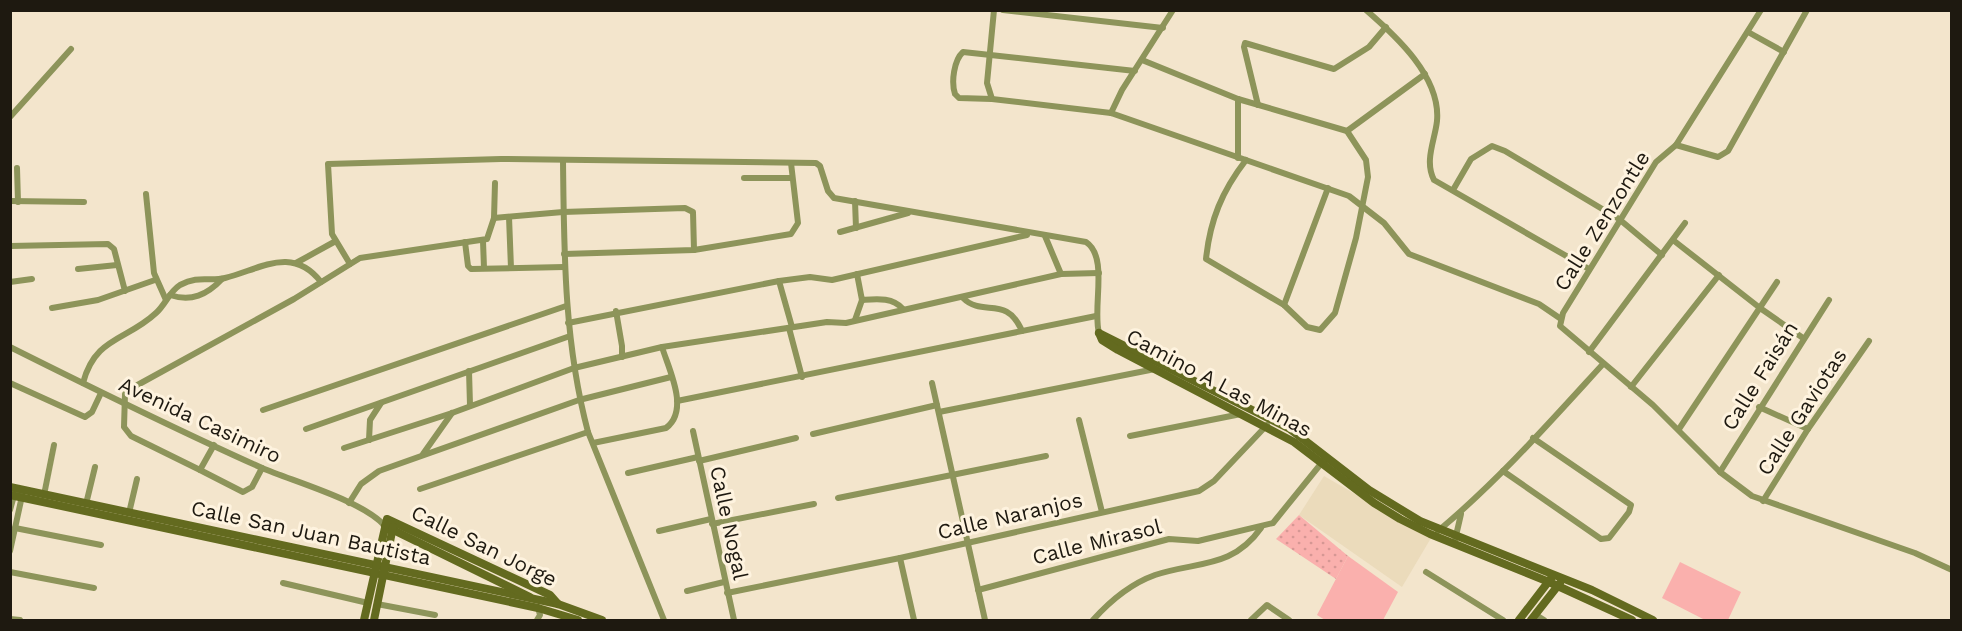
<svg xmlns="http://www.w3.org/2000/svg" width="1962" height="631" font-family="'Work Sans',sans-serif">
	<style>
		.built { fill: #ebdbbb }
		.green { fill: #fab0ad }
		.park { fill: url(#park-dots) }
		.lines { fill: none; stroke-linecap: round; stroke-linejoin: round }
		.street { stroke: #8d945a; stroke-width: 6 }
		.secondary { stroke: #636a1f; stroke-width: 8 }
		.labels { text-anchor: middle; stroke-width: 6; stroke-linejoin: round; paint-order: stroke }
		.street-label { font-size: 21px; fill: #1e1910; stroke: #fef3df }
	</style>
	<defs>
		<pattern id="park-dots" width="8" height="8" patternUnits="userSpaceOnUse" patternTransform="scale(1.5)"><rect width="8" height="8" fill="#fab0ad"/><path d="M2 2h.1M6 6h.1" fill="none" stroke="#d69794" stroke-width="1.8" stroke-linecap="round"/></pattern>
	</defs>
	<rect width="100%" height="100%" fill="#f3e5cc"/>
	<polygon class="built" points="1324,476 1431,538 1402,587 1299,515"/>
	<g class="green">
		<polygon points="1348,556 1398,592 1383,620 1325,620 1317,615"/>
		<polygon points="1680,562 1741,592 1728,620 1705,620 1662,598"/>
	</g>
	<polygon class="park" points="1299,515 1348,556 1336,579 1276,539"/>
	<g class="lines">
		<g class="street">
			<polyline points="994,10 987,83 992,99 1111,113 1349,196 1384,223 1409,254 1539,304 1561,319"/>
			<polyline points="1003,10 1163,28"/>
			<path d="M1366 10C1396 36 1441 77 1437 121 1435 140 1424 161 1434 180L1589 269"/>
			<polyline points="1761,10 1676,145 1656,162 1563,313 1560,326 1653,405 1720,472 1752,496 1915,553 1952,570"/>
			<polyline points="1748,32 1784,52"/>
			<polyline points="1142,60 1238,99 1347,131 1425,74"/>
			<path d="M992 99 959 98 955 94C951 82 954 60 963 52L1135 71"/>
			<polyline points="1258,105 1244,47 1245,43 1334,69 1369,47 1386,27"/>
			<polyline points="1111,113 1122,90 1173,10"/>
			<polyline points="10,117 71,49"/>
			<polyline points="1676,145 1718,157 1728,151 1807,10"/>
			<polyline points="1238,158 1238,99"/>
			<path d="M563 160C564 252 564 342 588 432L664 620"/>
			<path d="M1246 160C1222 191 1210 220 1206 259L1284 305 1307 327 1320 330 1335 313 1356 238 1368 177 1366 160 1347 131"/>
			<polyline points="17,168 18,202"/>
			<polyline points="744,178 792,178"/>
			<polyline points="1453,190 1471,159 1492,146 1505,151 1619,219 1662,255"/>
			<polyline points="146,194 154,273 166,300"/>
			<polyline points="10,201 84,202"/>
			<polyline points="855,201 856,228"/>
			<polyline points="509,217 511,268"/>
			<polyline points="494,218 563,212 685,208 693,212 694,250"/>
			<polyline points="840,232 908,213"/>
			<polyline points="1045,236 1061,274"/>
			<polyline points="1673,240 1760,308 1803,338"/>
			<polyline points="483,241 484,268"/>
			<polyline points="465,242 468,266 471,269 564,267"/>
			<polyline points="10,246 108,244 114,249 125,291"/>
			<polyline points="564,254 694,250 791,234 798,223 791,163"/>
			<polyline points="296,263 334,242"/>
			<path d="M350 264 332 234 328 164 501 159 816 163 820 166 828 191 834 198 1086 242C1109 257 1092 308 1099 333"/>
			<polyline points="78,269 117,265"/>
			<path d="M857 274 862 300C877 299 892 297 903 309"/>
			<polyline points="779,281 792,327"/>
			<polyline points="10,282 32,279"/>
			<path d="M170 295C191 302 207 295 222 279"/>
			<path d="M963 298C983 318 1006 294 1022 331"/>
			<polyline points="1284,305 1328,188"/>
			<polyline points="52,308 98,300 155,280"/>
			<polyline points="616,311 622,346 622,357"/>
			<polyline points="855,320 862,300"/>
			<polyline points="568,323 779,281 810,277 832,280 1027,235"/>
			<polyline points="789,328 802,377"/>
			<path d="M10 347C94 389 177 430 262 468 295 482 363 501 385 526"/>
			<polyline points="1589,352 1685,223"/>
			<polyline points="469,371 470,405"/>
			<polyline points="10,383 85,417 92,412 101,393"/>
			<path d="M83 383C95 337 126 341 156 313 166 304 169 292 180 285 199 275 209 282 225 278 261 269 292 245 321 282"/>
			<polyline points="932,383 985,620"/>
			<polyline points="1631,387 1719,275"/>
			<polyline points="677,401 1096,316"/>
			<polyline points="1759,407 1808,429"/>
			<polyline points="263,410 566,306"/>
			<polyline points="939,412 1155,369"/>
			<polyline points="1079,420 1102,512"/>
			<polyline points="306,429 570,336"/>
			<polyline points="1679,429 1777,282"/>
			<polyline points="693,431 734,620"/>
			<polyline points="813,434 937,405"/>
			<polyline points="1130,436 1241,414"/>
			<polyline points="369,440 370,420 381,403"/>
			<path d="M593 443 666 428C690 410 669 370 662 347"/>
			<polyline points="214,445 200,470 131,436 124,427 125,394 132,388 294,299 360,258 487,239 494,218 495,183"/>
			<polyline points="344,448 452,413 574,368 662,347 827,322 846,323 1061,274 1099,273"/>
			<polyline points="423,454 452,413"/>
			<polyline points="699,461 796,438"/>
			<polyline points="200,470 243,492 252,487 262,468"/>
			<polyline points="1503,471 1601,539 1609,538 1629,512 1631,505 1533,438"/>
			<polyline points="1720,472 1829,300"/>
			<polyline points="628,473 698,457"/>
			<polyline points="420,489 588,432"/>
			<polyline points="44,495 54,445"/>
			<polyline points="838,498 1046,456"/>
			<polyline points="1763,501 1808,429 1869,341"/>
			<polyline points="349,503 361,484 379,471 579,400 671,377"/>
			<polyline points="86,504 95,467"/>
			<polyline points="10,510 15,492"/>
			<polyline points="129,513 137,479"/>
			<polyline points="712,524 814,504"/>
			<polyline points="15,528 101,545"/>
			<polyline points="659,531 711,519"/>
			<path d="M1438 531C1498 481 1550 422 1603 364"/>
			<polyline points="1455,540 1461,514"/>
			<polyline points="10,551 22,496"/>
			<polyline points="900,558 914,620"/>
			<polyline points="10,572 94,588"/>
			<polyline points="1426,572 1503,620"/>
			<polyline points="283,583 368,603"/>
			<polyline points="978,590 1169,539 1198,541 1273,523 1324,460"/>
			<polyline points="687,591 724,582"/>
			<polyline points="727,593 900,558 1199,491 1214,481 1267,425"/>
			<polyline points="377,604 435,615"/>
			<polyline points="1536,615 1544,620"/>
			<polyline points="10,619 20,620"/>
			<polyline points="537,620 540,615 538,607"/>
			<path d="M1093 620C1110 601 1130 584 1155 575 1197 561 1232 569 1261 528"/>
			<polyline points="1251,620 1267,605 1289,620"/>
		</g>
		<g class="secondary">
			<polyline points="1099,333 1290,429 1369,490 1420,521 1592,590 1653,620"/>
			<polyline points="1099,333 1102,340 1118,350 1294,442 1374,503 1400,519 1430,534 1549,582 1632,620"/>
			<polyline points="10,487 558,604 602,620"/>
			<polyline points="10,495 538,608 578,620"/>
			<polyline points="385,526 530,597"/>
			<polyline points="364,620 387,519 550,595 558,604"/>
			<polyline points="374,620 393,527"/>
			<polyline points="1519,620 1552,577"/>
			<polyline points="1531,620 1560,583"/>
		</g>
	</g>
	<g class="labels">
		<g class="street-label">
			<text transform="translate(1602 221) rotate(-58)" y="7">Calle Zenzontle</text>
			<text transform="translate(1760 376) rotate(-58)" y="7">Calle Faisán</text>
			<text transform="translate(1219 383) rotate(28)" y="7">Camino A Las Minas</text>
			<text transform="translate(1802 412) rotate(-57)" y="7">Calle Gaviotas</text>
			<text transform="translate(200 420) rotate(25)" y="7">Avenida Casimiro</text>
			<text transform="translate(1010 516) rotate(-13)" y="7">Calle Naranjos</text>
			<text transform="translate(729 523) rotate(78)" y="7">Calle Nogal</text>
			<text transform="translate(311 533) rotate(12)" y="7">Calle San Juan Bautista</text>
			<text transform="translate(1097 542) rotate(-14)" y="7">Calle Mirasol</text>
			<text transform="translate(484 546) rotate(26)" y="7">Calle San Jorge</text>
		</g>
	</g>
	<rect width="1962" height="631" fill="none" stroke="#1e1910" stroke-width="24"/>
</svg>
